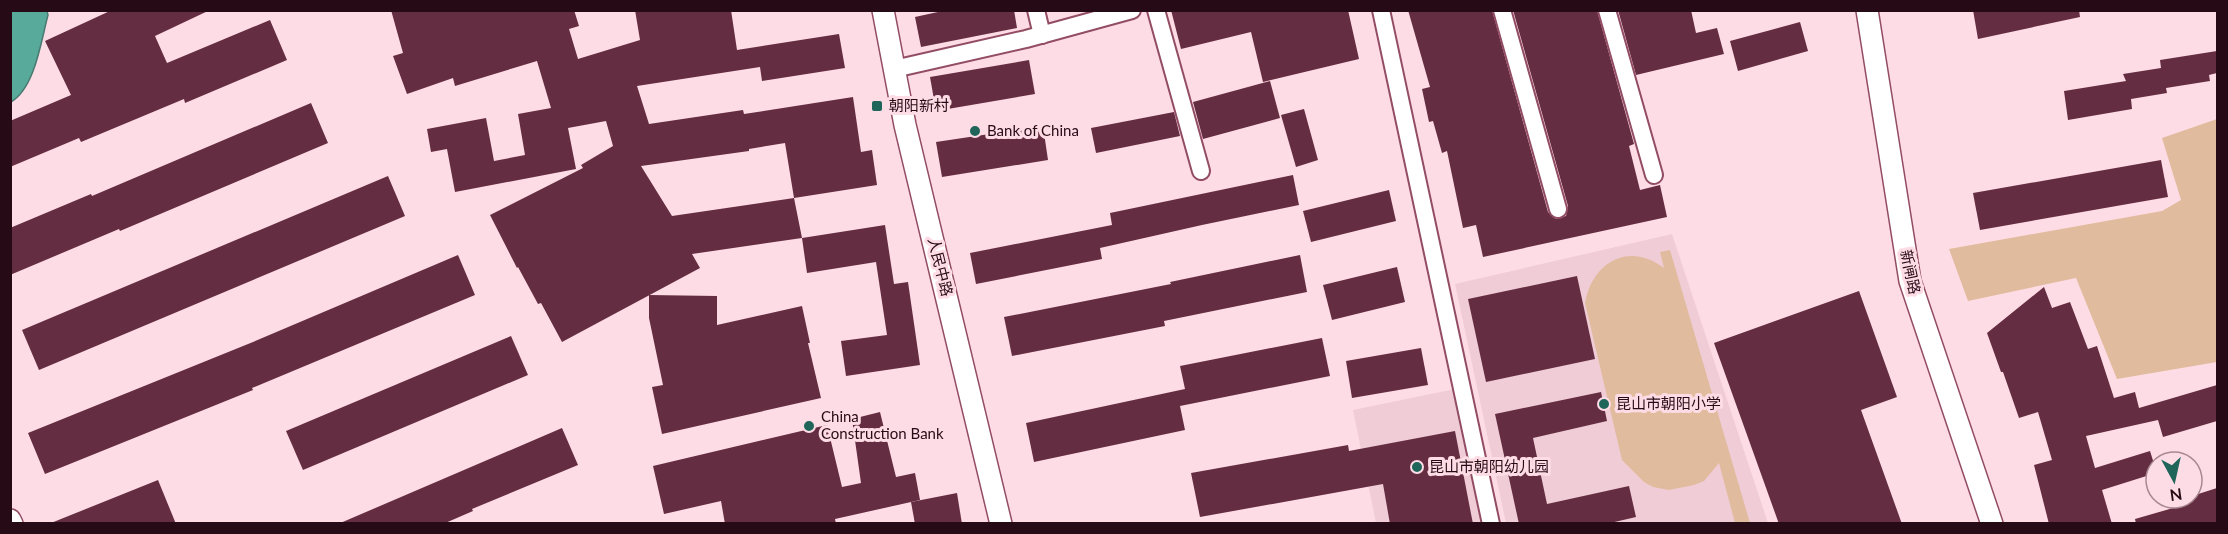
<svg xmlns="http://www.w3.org/2000/svg" width="2228" height="534" font-family="Lato,'Noto Sans SC',sans-serif">
	<style>
		.built { fill: #f0ccd6 }
		.green { fill: #e1bb9e }
		.water { fill: #58aa9a; stroke: #497a72; stroke-width: 1.5 }
		.building { fill: #652d41; fill-rule: evenodd }
		.lines { fill: none; stroke-linecap: round; stroke-linejoin: round }
		.minor-casing { stroke: #924d64; stroke-width: 20 }
		.tertiary-casing { stroke: #924d64; stroke-width: 24 }
		.minor { stroke: #fff; stroke-width: 16 }
		.tertiary { stroke: #fff; stroke-width: 21 }
		.poi-dot { fill: #1f6559; stroke: #fedce6; stroke-width: 2 }
		.labels { text-anchor: middle; stroke-width: 6; stroke-linejoin: round; paint-order: stroke }
		.poi-label { font-size: 15px; fill: #260a15; stroke: #fedce6; text-anchor: start }
		.street-label { font-size: 15px; fill: #260a15; stroke: #fedce6 }
	</style>
	<rect width="100%" height="100%" fill="#fedce6"/>
	<g class="built">
		<polygon points="1672,234 1768,523 1506,523 1455,284"/>
		<polygon points="1455,389 1482,523 1376,523 1353,410"/>
	</g>
	<g class="green">
		<polygon points="2217,119 2217,362 2117,379 2076,278 1968,301 1949,249 2162,211 2181,200 2162,138"/>
		<path d="M1670 250 1750 523H1735L1719 463 1704 481 1694 485 1669 490 1653 487 1644 482 1622 460 1585 303C1592 262 1629 241 1664 268L1660 252Z"/>
	</g>
	<path class="water" d="M11 10 47 11 48 15C41 41 35 88 11 102Z"/>
	<g class="building">
		<polygon points="112,10 210,10 155,36 167,63 270,20 287,60 185,103 184,99 81,142 79,138 10,167 10,121 71,95 45,41"/>
		<path d="M391 10H574L579 26 569 29 578 59 640 40 635 10H731L737 50 839 34 845 68 762 81 760 67 637 86 649 124 743 110 744 114 853 97 861 152 872 150 877 185 794 198 802 238 692 254 700 268 562 342 541 303 538 304 518 267 517 268 490 215 583 168 581 165 613 146 606 121 568 128 576 169 455 192 447 149 431 152 427 129 486 118 494 161 525 155 518 114 551 108 537 61 455 86 453 78 407 94 393 56 403 53ZM785 143 794 198 672 216 641 166 749 151V149Z"/>
		<polygon points="947,10 1014,10 1017,28 921,47 915,17"/>
		<polygon points="1171,10 1348,10 1359,59 1263,82 1251,32 1181,49"/>
		<polygon points="1408,10 1492,10 1548,212 1556,219 1566,216 1568,206 1513,10 1597,10 1634,144 1629,146 1640,190 1660,185 1667,217 1483,257 1476,225 1463,228 1447,151 1442,153 1433,121 1429,122 1422,89 1430,87"/>
		<polygon points="1618,10 1691,10 1696,33 1717,28 1724,54 1636,75"/>
		<polygon points="1973,10 2079,10 2080,17 1978,39"/>
		<polygon points="1800,22 1808,51 1738,71 1730,41"/>
		<polygon points="2217,51 2217,73 2209,75 2210,81 2166,88 2167,93 2131,99 2132,109 2068,120 2064,91 2126,81 2123,74 2161,68 2160,60"/>
		<polygon points="1029,60 1035,94 936,111 930,77"/>
		<polygon points="1270,81 1280,118 1203,139 1193,102"/>
		<polygon points="311,103 328,143 120,231 119,229 10,275 10,228 91,194 92,196"/>
		<polygon points="1304,109 1318,160 1296,167 1281,115"/>
		<polygon points="1174,112 1180,136 1096,153 1091,128"/>
		<polygon points="1043,126 1048,160 942,177 936,142"/>
		<polygon points="2161,160 2168,197 1980,230 1973,193"/>
		<polygon points="1293,175 1299,205 1202,225 1100,248 1102,259 976,284 970,253 1112,225 1110,213"/>
		<polygon points="388,176 405,216 39,370 22,330"/>
		<polygon points="1389,190 1396,221 1311,242 1303,211"/>
		<polygon points="885,225 894,284 908,282 920,365 846,376 841,341 887,335 876,262 807,273 802,238"/>
		<polygon points="458,255 475,295 252,388 253,390 45,474 28,433 253,342"/>
		<polygon points="1300,255 1307,292 1164,321 1165,326 1012,356 1004,317 1171,284 1170,282"/>
		<polygon points="1397,267 1405,302 1332,320 1323,285"/>
		<polygon points="1577,276 1595,359 1486,382 1468,299"/>
		<polygon points="2044,287 2052,308 2070,302 2088,349 2097,346 2114,398 2135,392 2139,408 2217,385 2217,421 2163,437 2158,420 2086,436 2095,468 2150,451 2156,470 2156,473 2102,490 2112,524 2049,524 2034,465 2052,460 2038,412 2019,418 2003,372 2001,372 1987,333"/>
		<polygon points="1859,291 1897,397 1861,410 1902,524 1779,524 1714,343"/>
		<polygon points="649,295 717,296 717,325 802,306 810,343 808,343 821,398 662,434 652,387 663,385 649,318"/>
		<polygon points="511,336 528,375 303,470 286,431"/>
		<polygon points="1322,338 1330,376 1180,406 1185,430 1034,462 1026,423 1185,389 1180,366"/>
		<polygon points="1421,348 1428,385 1352,398 1346,361"/>
		<polygon points="1601,392 1607,421 1533,438 1547,504 1629,486 1636,517 1606,524 1519,524 1495,414"/>
		<polygon points="880,412 896,477 915,473 920,500 835,519 836,524 725,524 721,501 664,514 653,466 827,425 842,487 861,483 852,419"/>
		<polygon points="562,428 578,465 472,509 473,511 443,524 338,524"/>
		<polygon points="1455,431 1473,524 1390,524 1383,484 1200,517 1191,473 1348,445 1349,451"/>
		<polygon points="158,480 176,524 52,524 51,523"/>
		<polygon points="2217,488 2217,524 2136,524 2135,519 2180,506 2179,500 2192,498 2192,496"/>
		<polygon points="957,493 962,524 915,524 911,502"/>
	</g>
	<g class="lines">
		<g class="minor-casing">
			<g id="minor">
				<polyline points="1036,10 1042,35"/>
				<polyline points="1156,10 1201,171"/>
				<polyline points="1381,10 1491,524"/>
				<polyline points="1502,10 1558,209"/>
				<polyline points="1607,10 1654,175"/>
				<polyline points="894,69 1026,39 1132,10"/>
			</g>
		</g>
		<g class="tertiary-casing">
			<g id="tertiary">
				<polyline points="883,10 905,125 1001,524"/>
				<polyline points="1867,10 1910,281 1992,524"/>
				<polyline points="10,520 12,524"/>
			</g>
		</g>
		<use href="#minor" class="minor"/>
		<use href="#tertiary" class="tertiary"/>
	</g>
	<g class="poi-dot">
		<rect x="871" y="100" width="12" height="12" rx="3"/>
		<circle cx="975" cy="131" r="6"/>
		<circle cx="1604" cy="404" r="6"/>
		<circle cx="809" cy="426" r="6"/>
		<circle cx="1417" cy="467" r="6"/>
	</g>
	<g class="labels">
		<g class="poi-label">
			<text x="889" y="111">朝阳新村</text>
			<text x="987" y="136">Bank of China</text>
			<text x="1616" y="409">昆山市朝阳小学</text>
			<text x="821" y="422">China<tspan x="821" dy="17">Construction Bank</tspan></text>
			<text x="1429" y="472">昆山市朝阳幼儿园</text>
		</g>
		<g class="street-label">
			<text transform="translate(940 267) rotate(76)" y="5">人民中路</text>
			<text transform="translate(1910 272) rotate(78)" y="5">新闸路</text>
		</g>
	</g>
	<rect width="2228" height="534" fill="none" stroke="#260a15" stroke-width="24"/>
	<g transform="translate(2174 480) rotate(172)"><circle r="28" fill="#fedce6" stroke="#a88892" stroke-width="1.5"/>
	<path d="M0-4.5L10 22L0 15L-10 22Z" fill="#1f6559"/>
	<text y="-9" font-size="16" font-weight="bold" text-anchor="middle" fill="#260a15">N</text>
	</g>
</svg>
